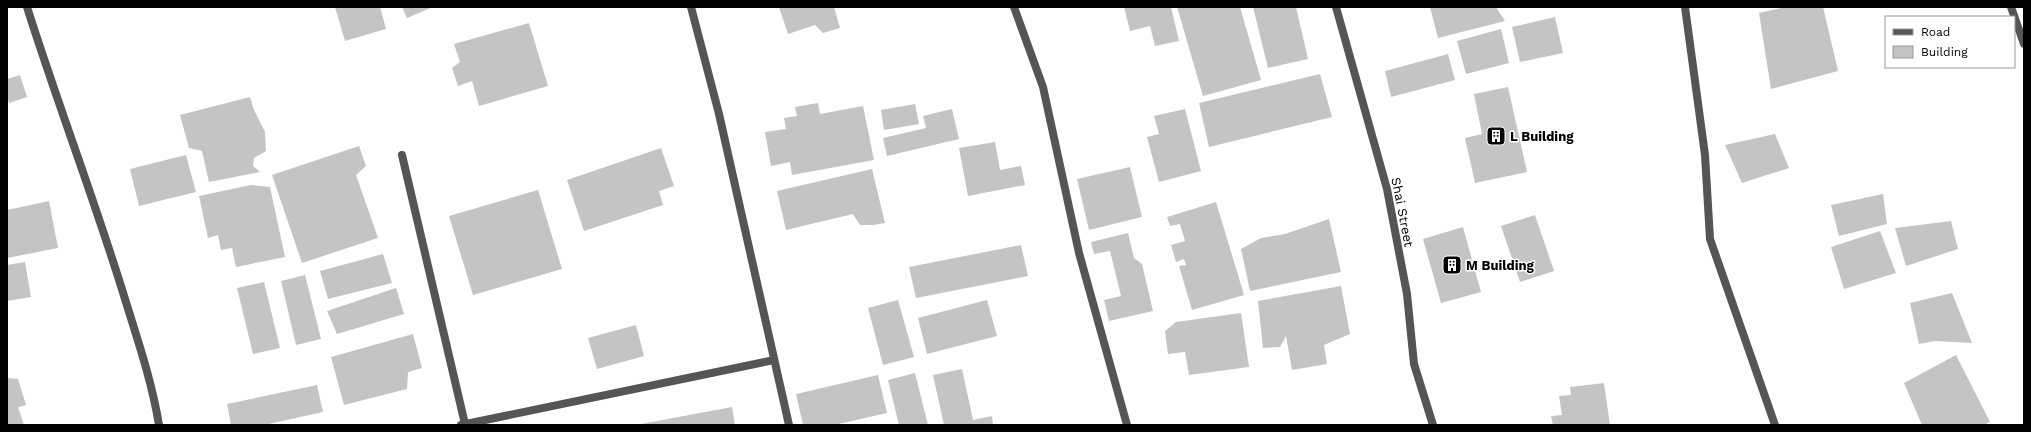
<svg xmlns="http://www.w3.org/2000/svg" width="2031" height="432" font-family="'Work Sans',sans-serif">
	<style>
		.building { fill: #c4c4c4 }
		.lines { fill: none; stroke-linecap: round; stroke-linejoin: round }
		.street { stroke: #555; stroke-width: 8 }
		.labels { text-anchor: middle; stroke-width: 3; stroke-linejoin: round; paint-order: stroke }
		.poi-label { font-size: 13px; font-weight: bold; fill: #000; stroke: #fff; text-anchor: start }
		.street-label { font-size: 13px; fill: #000; stroke: #fff }
	</style>
	<rect width="100%" height="100%" fill="#fff"/>
	<g class="building">
		<polygon points="335,7 380,7 386,29 345,41"/>
		<polygon points="402,7 433,7 407,18"/>
		<polygon points="779,7 834,7 840,28 823,33 815,25 788,34"/>
		<polygon points="1124,7 1171,7 1179,41 1155,46 1150,26 1130,31"/>
		<polygon points="1177,7 1240,7 1261,80 1203,96"/>
		<polygon points="1253,7 1296,7 1308,59 1268,68"/>
		<polygon points="1430,7 1496,7 1505,21 1438,38"/>
		<polygon points="1786,7 1823,7 1838,71 1771,89 1759,13"/>
		<polygon points="1555,17 1563,53 1520,62 1512,27"/>
		<polygon points="529,23 548,86 479,106 472,81 458,86 452,68 460,62 454,44"/>
		<polygon points="1501,29 1509,63 1466,74 1457,41"/>
		<polygon points="1448,54 1455,80 1391,97 1385,71"/>
		<polygon points="1320,74 1332,117 1209,147 1199,103"/>
		<polygon points="20,75 27,97 9,103 7,95 7,79"/>
		<polygon points="1508,87 1527,172 1475,183 1465,138 1482,134 1474,94"/>
		<polygon points="250,97 254,110 265,132 266,151 254,158 253,166 260,172 209,182 202,151 189,148 180,115"/>
		<polygon points="818,103 820,114 863,106 874,160 792,175 790,162 771,166 765,132 786,129 784,118 797,116 795,107"/>
		<polygon points="915,104 919,124 884,130 881,110"/>
		<polygon points="952,109 959,139 887,156 883,138 926,128 923,116"/>
		<polygon points="1185,109 1201,171 1159,182 1147,137 1159,134 1154,116"/>
		<polygon points="1775,134 1789,168 1742,183 1725,145"/>
		<polygon points="995,142 1000,170 1021,166 1025,185 968,196 959,148"/>
		<polygon points="359,146 366,166 356,175 378,238 302,263 272,175"/>
		<polygon points="661,148 674,186 659,191 663,205 584,231 567,180"/>
		<polygon points="186,155 196,192 139,206 130,169"/>
		<polygon points="1130,167 1142,217 1089,230 1077,179"/>
		<polygon points="872,169 885,223 874,225 860,225 853,214 786,230 777,191"/>
		<polygon points="251,185 270,187 285,257 236,267 232,248 221,250 218,235 208,238 199,196"/>
		<polygon points="538,190 562,269 473,295 449,216"/>
		<polygon points="1883,194 1887,224 1839,236 1831,205"/>
		<polygon points="49,201 58,248 7,258 7,210"/>
		<polygon points="1216,202 1244,295 1192,310 1179,266 1186,265 1184,259 1176,262 1171,245 1185,241 1180,224 1170,226 1167,217"/>
		<polygon points="1535,215 1554,271 1520,282 1501,226"/>
		<polygon points="1329,219 1341,272 1250,291 1241,249 1261,238 1285,234"/>
		<polygon points="1951,221 1958,249 1906,266 1895,228"/>
		<polygon points="1463,227 1481,292 1441,303 1423,239"/>
		<polygon points="1880,231 1896,273 1844,289 1831,247"/>
		<polygon points="1128,233 1134,258 1142,264 1153,311 1109,321 1104,300 1121,296 1110,251 1094,254 1091,242"/>
		<polygon points="1021,245 1028,276 916,298 909,267"/>
		<polygon points="383,254 392,283 328,299 320,271"/>
		<polygon points="25,262 31,297 7,301 7,265"/>
		<polygon points="305,275 321,339 296,345 281,281"/>
		<polygon points="264,282 280,348 253,354 237,288"/>
		<polygon points="1341,286 1350,334 1324,345 1327,364 1292,370 1286,336 1280,347 1263,348 1258,301"/>
		<polygon points="396,288 404,314 337,334 327,311"/>
		<polygon points="1952,293 1972,343 1935,341 1919,344 1910,303"/>
		<polygon points="898,300 914,357 883,365 868,308"/>
		<polygon points="987,300 997,336 927,354 918,318"/>
		<polygon points="1241,313 1249,367 1189,375 1185,352 1168,354 1165,331 1176,322"/>
		<polygon points="636,325 644,356 597,369 588,338"/>
		<polygon points="413,334 422,368 408,372 407,389 344,405 331,357"/>
		<polygon points="1956,355 1990,422 1983,425 1922,425 1904,383"/>
		<polygon points="962,369 973,420 992,416 993,425 944,425 933,375"/>
		<polygon points="915,373 928,425 899,425 888,380"/>
		<polygon points="878,375 887,413 834,425 803,425 796,394"/>
		<polygon points="7,378 18,379 26,405 18,407 24,425 7,425"/>
		<polygon points="1604,383 1610,425 1553,425 1551,416 1562,415 1559,396 1571,395 1570,387"/>
		<polygon points="317,385 323,412 264,425 231,425 227,404"/>
		<polygon points="732,407 735,425 641,425 641,424"/>
	</g>
	<g class="lines">
		<g class="street">
			<path d="M27 7C58 105 95 201 125 299 138 341 152 382 159 425"/>
			<polyline points="691,7 719,114 789,425"/>
			<polyline points="1014,7 1043,87 1079,253 1127,425"/>
			<polyline points="1336,7 1387,189 1407,294 1414,364 1433,425"/>
			<polyline points="1685,7 1705,155 1710,239 1775,425"/>
			<polyline points="2011,7 2024,44"/>
			<polyline points="402,155 465,424"/>
			<polyline points="461,425 774,360"/>
		</g>
	</g>
	<defs>
		<g id="building-square" transform="scale(1)"><rect x="-9" y="-9" width="18" height="18" rx="4" fill="#000" stroke="#fff"/><path d="M-4-6H4V6H1V3H-1V6H-4ZM-2.5-4.3h1.7v1.8h-1.7ZM.8-4.3h1.7v1.8H.8ZM-2.5-1h1.7V.8h-1.7ZM.8-1h1.7V.8H.8Z" fill="#fff"/></g>
	</defs>
	<g fill-rule="evenodd">
		<use href="#building-square" x="1496" y="136"/>
		<use href="#building-square" x="1452" y="265"/>
	</g>
	<g class="labels">
		<g class="poi-label">
			<text x="1510" y="141">L Building</text>
			<text x="1466" y="270">M Building</text>
		</g>
		<g class="street-label">
			<text transform="translate(1403 212) rotate(79)" y="5">Shai Street</text>
		</g>
	</g>
	<rect width="2031" height="432" fill="none" stroke="#000000" stroke-width="16"/>
	<rect x="1885" y="16" width="130" height="52" fill="#ffffff" stroke="#999999"/>
	<rect x="1893" y="29" width="20" height="6" fill="#555555" stroke="#999999"/>
	<text x="1921" y="36" font-size="12" fill="#000000">Road</text>
	<rect x="1893" y="46" width="20" height="12" fill="#c4c4c4" stroke="#999999"/>
	<text x="1921" y="56" font-size="12" fill="#000000">Building</text>
</svg>
